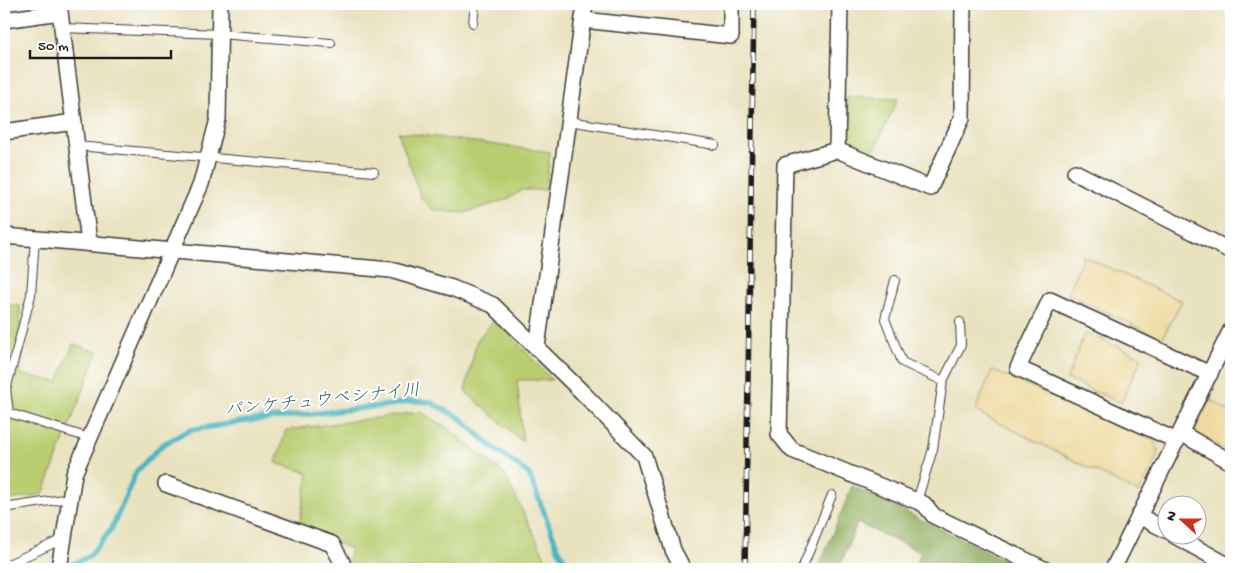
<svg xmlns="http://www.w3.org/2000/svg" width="1235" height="573" font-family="'Gochi Hand','Klee One',sans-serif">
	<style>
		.green { fill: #b9cd70; stroke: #6a7446 }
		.forest { fill: #92b062; stroke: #57663f }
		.sand { fill: #eeda9e; stroke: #857b5d }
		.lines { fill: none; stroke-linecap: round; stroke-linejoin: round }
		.stream { stroke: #46b5c0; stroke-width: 5.5 }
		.service-casing { stroke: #3b3a34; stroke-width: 10 }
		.minor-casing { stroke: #3b3a34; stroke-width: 18 }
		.service { stroke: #fff; stroke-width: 8 }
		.minor { stroke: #fff; stroke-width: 15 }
		.rail-casing { stroke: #1c1c1c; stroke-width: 5.5 }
		.rail { stroke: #fff; stroke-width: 4; stroke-dasharray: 11; stroke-linecap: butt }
		.labels { text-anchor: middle; stroke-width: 4; stroke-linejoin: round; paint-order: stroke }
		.water-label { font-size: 18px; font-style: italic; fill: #2f6166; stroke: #fff }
	</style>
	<rect width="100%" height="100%" fill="#fff"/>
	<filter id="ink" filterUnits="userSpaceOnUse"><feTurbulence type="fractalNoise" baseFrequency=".02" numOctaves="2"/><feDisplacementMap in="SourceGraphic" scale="10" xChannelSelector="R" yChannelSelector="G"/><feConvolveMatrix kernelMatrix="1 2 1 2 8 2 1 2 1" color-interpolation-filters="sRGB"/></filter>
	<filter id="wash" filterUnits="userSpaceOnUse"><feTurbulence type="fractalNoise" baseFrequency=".0096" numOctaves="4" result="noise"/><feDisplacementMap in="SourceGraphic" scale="20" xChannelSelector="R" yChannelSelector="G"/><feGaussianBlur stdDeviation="1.12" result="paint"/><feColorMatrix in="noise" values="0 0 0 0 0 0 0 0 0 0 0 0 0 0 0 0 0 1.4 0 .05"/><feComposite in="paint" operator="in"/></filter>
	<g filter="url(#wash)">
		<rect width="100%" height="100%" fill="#e9e2bf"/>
		<g class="green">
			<polygon points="847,97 898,99 872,155 848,146"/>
			<polygon points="398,132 550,152 546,190 522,190 508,199 464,213 433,210 421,198"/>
			<polygon points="4,304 20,306 20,374 58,382 73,344 98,352 43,494 4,501"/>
			<polygon points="495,319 552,380 517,380 523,442 465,391 477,340"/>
			<polygon points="420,412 446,427 504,473 551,569 345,569 351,549 299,526 308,473 276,463 286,430"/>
		</g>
		<polygon class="forest" points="852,486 1023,569 914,569 921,552 857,523 839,569 818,569"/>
		<g class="sand">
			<polygon points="1083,256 1182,301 1162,339 1068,294"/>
			<polygon points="1085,333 1142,357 1121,403 1067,379"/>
			<polygon points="992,370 1154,440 1159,452 1139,493 975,411"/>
			<polygon points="1210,399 1231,413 1230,454 1194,432"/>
		</g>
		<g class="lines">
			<polyline class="stream" points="62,568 89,557 112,528 136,472 162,445 190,430 247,421 390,405 410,401 430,402 460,418 490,445 529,474 557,546 569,569"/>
		</g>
	</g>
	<g filter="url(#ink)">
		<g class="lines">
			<g class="service-casing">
				<g id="service">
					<polyline points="473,23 475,4"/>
					<polyline points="62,28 220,34 331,43"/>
					<polyline points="569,121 715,145"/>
					<polyline points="77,146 374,172"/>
					<polyline points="35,238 31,295 6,390 9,413 89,438"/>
					<polyline points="895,280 885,319 902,362 943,381"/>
					<polyline points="917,501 933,449 943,381 961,345 960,322"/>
					<polyline points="4,508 70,498"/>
					<polyline points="4,566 63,539"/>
					<polyline points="802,569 832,495"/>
				</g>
			</g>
			<g class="minor-casing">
				<g id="minor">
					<polyline points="59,4 89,243"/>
					<polyline points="963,4 962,118 930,188 837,150 785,165 779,434 792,450 924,504 934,516 1044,569"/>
					<polyline points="4,20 60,12"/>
					<polyline points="583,20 731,36 731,4"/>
					<polyline points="4,132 74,122"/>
					<polyline points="837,150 840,4"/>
					<polyline points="1075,172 1231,251"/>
					<polyline points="4,236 391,270 452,288 493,305 582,392 644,456 673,550 683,569"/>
					<polyline points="537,347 585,4"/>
					<polyline points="1181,433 1231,462"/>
					<polyline points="1177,441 1018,368 1050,300 1210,374"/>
					<polyline points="166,484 332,544 342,562 340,569"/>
					<polyline points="1139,516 1168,531"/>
					<polyline points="1175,536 1231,567"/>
					<polyline points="59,569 74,474 201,184 218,119 220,4"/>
					<polyline points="1113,569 1231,330"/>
				</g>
			</g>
			<use href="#service" class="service"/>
			<use href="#minor" class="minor"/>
			<g class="rail-casing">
				<polyline id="rail" points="745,569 754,4"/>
			</g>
			<use href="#rail" class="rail"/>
		</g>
	</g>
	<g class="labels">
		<g class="water-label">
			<text transform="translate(322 399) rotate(-6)" y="6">パンケチュウベシナイ川</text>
		</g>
	</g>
	<rect width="1235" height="573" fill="none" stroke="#fff" stroke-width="20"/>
	<g transform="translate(1182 520) rotate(291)"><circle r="24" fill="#ffffff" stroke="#a4a4a4"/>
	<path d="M0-4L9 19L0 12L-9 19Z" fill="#c8321e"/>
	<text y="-8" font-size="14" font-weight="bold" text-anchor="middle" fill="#1c1c1c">N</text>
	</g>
	<path d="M30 50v8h141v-8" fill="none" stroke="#1c1c1c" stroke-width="2.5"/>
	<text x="38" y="50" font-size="15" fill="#1c1c1c" stroke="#ffffff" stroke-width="4" paint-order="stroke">50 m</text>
</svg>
